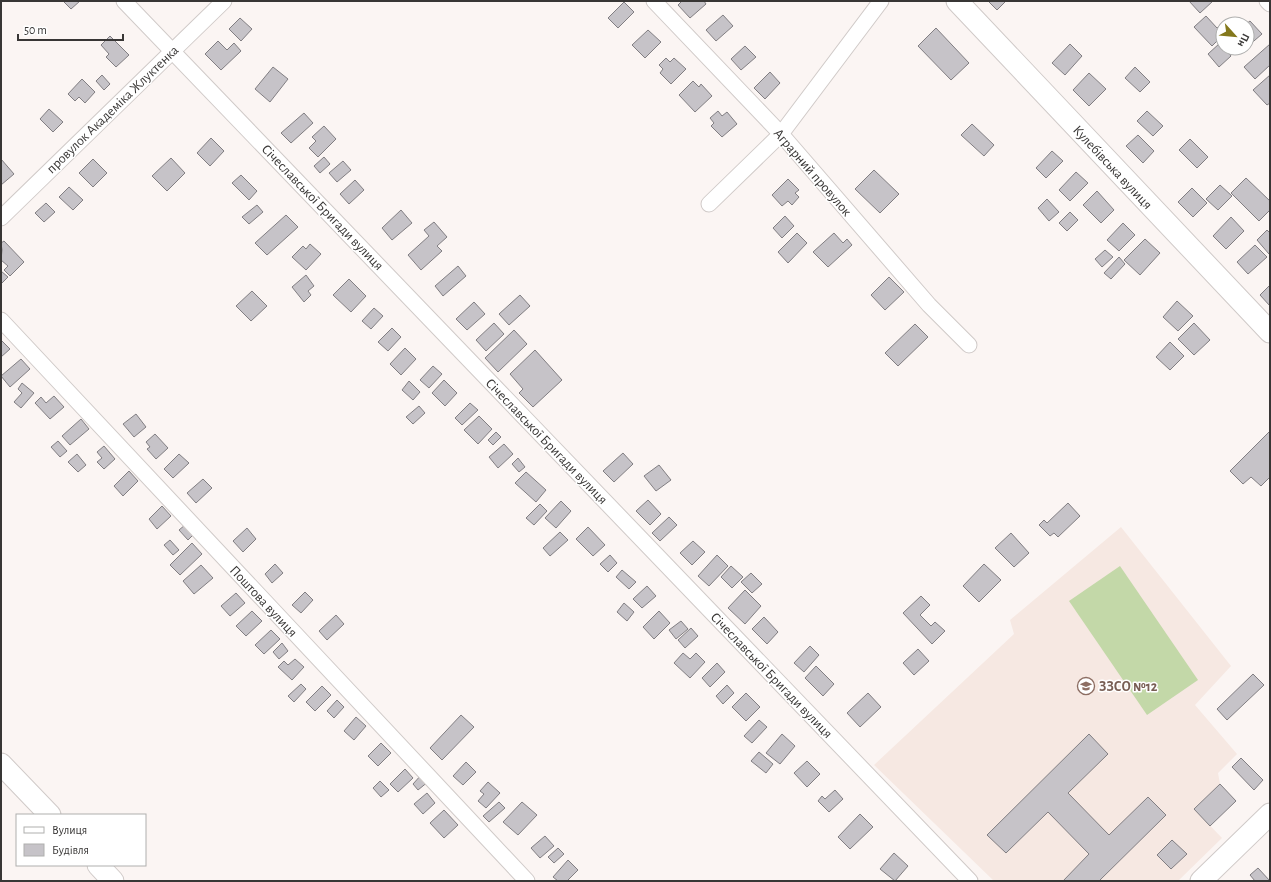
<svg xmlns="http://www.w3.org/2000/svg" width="1271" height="882" font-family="'Alegreya Sans',sans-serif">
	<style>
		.built { fill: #f6e8e2 }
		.pitch { fill: #c3d8a8 }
		.building { fill: #c6c3c8; stroke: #817e82 }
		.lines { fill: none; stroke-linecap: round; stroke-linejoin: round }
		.street-casing { stroke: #d0cac8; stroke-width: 17 }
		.secondary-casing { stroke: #d0cac8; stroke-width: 23 }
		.street { stroke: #fff; stroke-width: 15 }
		.secondary { stroke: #fff; stroke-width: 21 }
		.labels { text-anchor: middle; stroke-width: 3; stroke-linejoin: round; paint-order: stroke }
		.street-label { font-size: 14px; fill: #383635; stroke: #fff }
		.education-label { font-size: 14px; font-weight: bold; fill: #785e54; stroke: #fff; text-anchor: start }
	</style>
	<rect width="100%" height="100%" fill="#fbf5f3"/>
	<polygon class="built" points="1121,527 1231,666 1195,705 1237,754 1218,773 1220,784 1194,809 1222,838 1178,881 994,881 874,765 1014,634 1010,620"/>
	<polygon class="pitch" points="1120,566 1198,680 1147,715 1069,601"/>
	<g class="building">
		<polygon points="63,1 80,1 71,9"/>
		<polygon points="682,1 704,1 706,4 690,18 678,5"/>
		<polygon points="988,1 1006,1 997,10"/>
		<polygon points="1189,1 1213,1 1200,13"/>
		<polygon points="624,2 634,12 618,28 608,18"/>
		<polygon points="723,15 733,26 716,41 706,30"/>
		<polygon points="1206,16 1217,28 1224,21 1227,24 1223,24 1223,35 1212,46 1194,27"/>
		<polygon points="240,18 252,29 241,41 229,29"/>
		<polygon points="1250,21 1262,34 1247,47 1246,24"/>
		<polygon points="936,28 969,63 951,80 918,46"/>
		<polygon points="648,30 661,42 645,58 632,45"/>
		<polygon points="110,36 129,55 116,67 106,57 109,54 101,45"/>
		<polygon points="218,41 227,50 234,43 241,51 221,70 205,54"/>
		<polygon points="1220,43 1223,48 1225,48 1231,56 1219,67 1208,54"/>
		<polygon points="1070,44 1082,56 1065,75 1052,63"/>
		<polygon points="1270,44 1270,65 1255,79 1244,67"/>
		<polygon points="745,46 756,57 741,70 731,59"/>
		<polygon points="666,58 670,62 674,58 686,69 671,84 660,73 663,69 659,65"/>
		<polygon points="273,67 288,79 270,102 255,89"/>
		<polygon points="1135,67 1150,82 1140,92 1125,78"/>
		<polygon points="770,72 780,83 765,99 754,88"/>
		<polygon points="1089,73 1106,89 1089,106 1073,90"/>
		<polygon points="102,75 110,84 104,90 96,81"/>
		<polygon points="1270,75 1270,103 1267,105 1253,90"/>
		<polygon points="82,79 95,92 85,103 79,97 75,101 68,94"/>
		<polygon points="693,81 699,87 701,84 712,96 695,112 679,95"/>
		<polygon points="49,109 63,122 53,132 40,119"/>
		<polygon points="718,111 722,116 727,112 737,124 722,137 711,126 714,123 710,118"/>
		<polygon points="1147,111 1163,126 1153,136 1137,121"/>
		<polygon points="304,113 313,123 291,143 281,133"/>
		<polygon points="972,124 994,145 984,156 961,135"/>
		<polygon points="324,126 336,139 318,157 309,148 316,141 312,137"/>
		<polygon points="1138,135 1154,151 1143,163 1126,146"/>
		<polygon points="211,138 224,151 210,166 197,153"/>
		<polygon points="1190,139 1208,157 1197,168 1179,150"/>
		<polygon points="1052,151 1063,161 1046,178 1036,168"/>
		<polygon points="324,157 330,164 320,173 314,166"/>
		<polygon points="171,158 185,173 167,191 152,176"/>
		<polygon points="1,159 14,174 1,185"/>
		<polygon points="93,159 107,173 93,187 79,173"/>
		<polygon points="343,161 351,170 337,182 329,173"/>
		<polygon points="874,170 899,194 880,213 855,189"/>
		<polygon points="1076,172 1088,183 1070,201 1059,190"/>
		<polygon points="241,175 257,191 249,200 232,183"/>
		<polygon points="1246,178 1270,201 1270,210 1259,221 1231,193"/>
		<polygon points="788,179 799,190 795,193 799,197 792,205 788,201 782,206 772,195"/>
		<polygon points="355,180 364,190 349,204 340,194"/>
		<polygon points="1220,185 1232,196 1218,210 1206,199"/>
		<polygon points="69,187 83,200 73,210 59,197"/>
		<polygon points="1192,188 1207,203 1193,217 1178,202"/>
		<polygon points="1097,191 1114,210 1101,223 1083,205"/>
		<polygon points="1047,199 1059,212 1049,221 1038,208"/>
		<polygon points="46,203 55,212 44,222 35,213"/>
		<polygon points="257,205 263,212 249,224 242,217"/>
		<polygon points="401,210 412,223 392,240 382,228"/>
		<polygon points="1070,212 1078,220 1067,231 1059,223"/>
		<polygon points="286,215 298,227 267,255 255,243"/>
		<polygon points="785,216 794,226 782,238 773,228"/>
		<polygon points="1231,217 1244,231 1226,249 1213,236"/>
		<polygon points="434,222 447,237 437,246 442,251 421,270 408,255 429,236 424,230"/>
		<polygon points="1123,223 1135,235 1119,251 1107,240"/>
		<polygon points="1267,230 1270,233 1270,253 1269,254 1257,240"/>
		<polygon points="797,233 807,243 788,263 778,252"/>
		<polygon points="834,233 843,243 847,239 852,245 828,267 813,252"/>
		<polygon points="1145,239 1160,253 1140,275 1124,260"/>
		<polygon points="4,241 24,262 10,276 4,270 8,266 1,260 2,250 1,243"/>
		<polygon points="310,244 321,254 306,270 292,257 303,246 306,249"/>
		<polygon points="1255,245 1267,257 1248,274 1237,262"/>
		<polygon points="1105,250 1113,257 1102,267 1095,259"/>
		<polygon points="1119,257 1125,264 1111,279 1104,273"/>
		<polygon points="458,266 466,276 443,296 435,286"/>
		<polygon points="1,271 8,277 1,284"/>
		<polygon points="306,275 314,286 308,291 311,295 304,302 292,287"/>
		<polygon points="889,277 904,292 885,310 871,295"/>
		<polygon points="349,279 366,296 351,312 333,295"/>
		<polygon points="1270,285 1270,306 1260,295"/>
		<polygon points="252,291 267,306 251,321 236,306"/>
		<polygon points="520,295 530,306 509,325 499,314"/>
		<polygon points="1177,301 1193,316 1178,331 1163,317"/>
		<polygon points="474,302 485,314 467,330 456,319"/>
		<polygon points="374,308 383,316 371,329 362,321"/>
		<polygon points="494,323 504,334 486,351 476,340"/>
		<polygon points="1194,323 1210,340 1194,355 1178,339"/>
		<polygon points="915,324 928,337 898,366 885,353"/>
		<polygon points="392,328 401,337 388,351 378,342"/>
		<polygon points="514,330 527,344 498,372 485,358"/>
		<polygon points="1,340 10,349 1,357"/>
		<polygon points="1170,342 1184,356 1170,370 1156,357"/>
		<polygon points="405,348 416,359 401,375 390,364"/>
		<polygon points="535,350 562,380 533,407 519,393 523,389 510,374"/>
		<polygon points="21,359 30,369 10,387 1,376"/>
		<polygon points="433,366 442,374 429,388 420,380"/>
		<polygon points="444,380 457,393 445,406 432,393"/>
		<polygon points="409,381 420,392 413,400 402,390"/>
		<polygon points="22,383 34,393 21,408 14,402 22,393 18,389"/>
		<polygon points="54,396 64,407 50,419 35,403 41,397 46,403"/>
		<polygon points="470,403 478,410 462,425 455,418"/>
		<polygon points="419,406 425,413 413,424 406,417"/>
		<polygon points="136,414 146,427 134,437 123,424"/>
		<polygon points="479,416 492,429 478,444 464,430"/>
		<polygon points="81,419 89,429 70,445 62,436"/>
		<polygon points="1270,431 1270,477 1261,486 1251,477 1243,484 1230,471"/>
		<polygon points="496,432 501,437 493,445 488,440"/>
		<polygon points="155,434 168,448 156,459 147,449 150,447 146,442"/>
		<polygon points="58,441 67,451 60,457 51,447"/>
		<polygon points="504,444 513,454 498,468 489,457"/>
		<polygon points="104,446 115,459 104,469 97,462 102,458 97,452"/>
		<polygon points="623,453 633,464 614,482 603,471"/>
		<polygon points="77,454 86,465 78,472 68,462"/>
		<polygon points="179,454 189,463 173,478 164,469"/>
		<polygon points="518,458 525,467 519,472 512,464"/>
		<polygon points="659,465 671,480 656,491 644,476"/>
		<polygon points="129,471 138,481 123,496 114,486"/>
		<polygon points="526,472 546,490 536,502 515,483"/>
		<polygon points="203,479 212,488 196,503 187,493"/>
		<polygon points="648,500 661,514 650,525 636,511"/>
		<polygon points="561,501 571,511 556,528 545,518"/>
		<polygon points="1068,503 1080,516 1058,537 1054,533 1050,536 1039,525 1044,520 1047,523"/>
		<polygon points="540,504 547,511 534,525 526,518"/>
		<polygon points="162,506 171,516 157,529 149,519"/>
		<polygon points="669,517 677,525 660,541 652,533"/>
		<polygon points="185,525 193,535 188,540 179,530"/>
		<polygon points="588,527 605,545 593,556 576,539"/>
		<polygon points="247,528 256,539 243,552 233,541"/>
		<polygon points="560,532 568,540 550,556 543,548"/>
		<polygon points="1011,533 1029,553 1014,567 995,548"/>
		<polygon points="170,540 179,550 173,555 164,545"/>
		<polygon points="693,541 705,552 692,565 680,553"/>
		<polygon points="192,543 202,554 180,575 170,565"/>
		<polygon points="610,555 617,563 608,572 600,564"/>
		<polygon points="717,555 728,566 709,586 698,576"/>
		<polygon points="275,564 283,573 272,583 265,574"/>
		<polygon points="984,564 1001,580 979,602 963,586"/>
		<polygon points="201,565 213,578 194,594 183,581"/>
		<polygon points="731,566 743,577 732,588 721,577"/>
		<polygon points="622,570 636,582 629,589 616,577"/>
		<polygon points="751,573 762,584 752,593 741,582"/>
		<polygon points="647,586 656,596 642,608 633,599"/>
		<polygon points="745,590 761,606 745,624 728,608"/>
		<polygon points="305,592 313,600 301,613 292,605"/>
		<polygon points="236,593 245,603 230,616 221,606"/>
		<polygon points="921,596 930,605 920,615 931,626 935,622 945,631 932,644 903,613"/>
		<polygon points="624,603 634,612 627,621 617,612"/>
		<polygon points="252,611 262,621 246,636 236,626"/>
		<polygon points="659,611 670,623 654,639 643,627"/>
		<polygon points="336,615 344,624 327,640 319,631"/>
		<polygon points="764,617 778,632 767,644 752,629"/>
		<polygon points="681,621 688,629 676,639 669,630"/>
		<polygon points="691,628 698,636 685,648 678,640"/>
		<polygon points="271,630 280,639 264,654 255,645"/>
		<polygon points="282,643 288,651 279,659 273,652"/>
		<polygon points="810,646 819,655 804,672 794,663"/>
		<polygon points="918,649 929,661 914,675 903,663"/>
		<polygon points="683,653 690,659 696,653 705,662 690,678 674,663"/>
		<polygon points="295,659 304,667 292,680 278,667 284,661 288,665"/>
		<polygon points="717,663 725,672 710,687 702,678"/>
		<polygon points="816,666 834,684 823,696 805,678"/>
		<polygon points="1253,674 1264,685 1227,720 1217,709"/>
		<polygon points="301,684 306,689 294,702 288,696"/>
		<polygon points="727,685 734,693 723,704 716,696"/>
		<polygon points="322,686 331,695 315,711 306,702"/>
		<polygon points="746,693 760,707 746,721 732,707"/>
		<polygon points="868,693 881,707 860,727 847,713"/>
		<polygon points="337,700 344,707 334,718 327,711"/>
		<polygon points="461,715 474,727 442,760 430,748"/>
		<polygon points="356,717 366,726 354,740 344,731"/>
		<polygon points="759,720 767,727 752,743 744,736"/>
		<polygon points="782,734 795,746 780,764 766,753"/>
		<polygon points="1089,734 1108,754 1068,793 1109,835 1148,797 1166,815 1099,881 1063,881 1089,854 1048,812 1006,853 987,835"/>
		<polygon points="381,743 391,753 378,766 368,756"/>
		<polygon points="759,752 773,764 766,773 751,761"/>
		<polygon points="1241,758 1263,780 1254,790 1232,767"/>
		<polygon points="807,761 820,774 807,787 794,773"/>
		<polygon points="466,762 476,772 463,785 453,776"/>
		<polygon points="405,769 413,778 398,792 390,784"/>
		<polygon points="422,774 429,781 418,790 413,784"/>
		<polygon points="380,781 389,790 381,797 373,788"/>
		<polygon points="488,782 500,793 486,808 478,801 484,794 480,791"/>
		<polygon points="1220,784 1236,801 1210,826 1194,809"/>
		<polygon points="835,790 843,799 829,812 818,801 822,796 825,799"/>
		<polygon points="427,793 435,803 423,814 414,804"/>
		<polygon points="499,802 505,808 489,822 483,816"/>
		<polygon points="522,802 537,815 518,835 503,822"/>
		<polygon points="444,810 458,825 444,838 430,823"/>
		<polygon points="860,814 873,827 850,849 838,837"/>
		<polygon points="545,836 554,846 540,858 531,848"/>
		<polygon points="1172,840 1187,854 1171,869 1157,855"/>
		<polygon points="558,848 564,854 554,863 548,857"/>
		<polygon points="894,853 908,866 895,881 880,869"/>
		<polygon points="568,860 578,870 567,881 558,881 553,877"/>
		<polygon points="1258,868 1270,881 1255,881 1250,875"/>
	</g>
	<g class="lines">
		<g class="street-casing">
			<g id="street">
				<polyline points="124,1 970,881"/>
				<polyline points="654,1 781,134 929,305 969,345"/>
				<polyline points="1267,1 1270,4"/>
				<polyline points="709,204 781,134 881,1"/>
				<polyline points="1,218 224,1"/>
				<polyline points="1,320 527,881"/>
			</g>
		</g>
		<g class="secondary-casing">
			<g id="secondary">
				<polyline points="957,1 1270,332"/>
				<polyline points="1,764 50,815"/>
				<polyline points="98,865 113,881"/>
				<polyline points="1201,881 1270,814"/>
			</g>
		</g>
		<use href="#street" class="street"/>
		<use href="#secondary" class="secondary"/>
	</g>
	<defs>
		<g id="school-ring" transform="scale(0.9)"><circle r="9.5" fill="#fff" stroke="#8d6e63" stroke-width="1.5"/><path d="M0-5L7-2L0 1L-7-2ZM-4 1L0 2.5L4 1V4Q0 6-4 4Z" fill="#8d6e63"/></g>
	</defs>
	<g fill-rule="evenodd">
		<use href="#school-ring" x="1086" y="686"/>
	</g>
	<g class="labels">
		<g class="street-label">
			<text transform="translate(112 109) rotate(-44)" y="5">провулок Академіка Жлуктенка</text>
			<text transform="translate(1113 167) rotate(47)" y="5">Кулебівська вулиця</text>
			<text transform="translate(813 172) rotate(49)" y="5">Аграрний провулок</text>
			<text transform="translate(323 207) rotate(46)" y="5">Січеславської Бригади вулиця</text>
			<text transform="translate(547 441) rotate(46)" y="5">Січеславської Бригади вулиця</text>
			<text transform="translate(264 601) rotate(47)" y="5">Поштова вулиця</text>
			<text transform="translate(772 675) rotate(46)" y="5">Січеславської Бригади вулиця</text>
		</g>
		<g class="education-label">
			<text x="1099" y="691">ЗЗСО №12</text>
		</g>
	</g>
	<rect width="1271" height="882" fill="none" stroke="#383635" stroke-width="4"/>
	<rect x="16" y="814" width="130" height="52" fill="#ffffff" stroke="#afafae"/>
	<rect x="24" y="827" width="20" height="6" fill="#ffffff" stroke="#afafae"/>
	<text x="52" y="834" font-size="12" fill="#383635">Вулиця</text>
	<rect x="24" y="844" width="20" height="12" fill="#c6c3c8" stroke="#afafae"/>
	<text x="52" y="854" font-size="12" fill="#383635">Будівля</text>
	<g transform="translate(1235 36) rotate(117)"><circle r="19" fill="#ffffff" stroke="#afafae"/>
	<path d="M0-3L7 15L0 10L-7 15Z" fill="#84781c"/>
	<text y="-6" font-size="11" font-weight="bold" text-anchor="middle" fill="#383635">Пн</text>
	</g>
	<path d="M18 34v6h105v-6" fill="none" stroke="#383635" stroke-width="2"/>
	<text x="24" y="34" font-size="12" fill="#383635" stroke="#ffffff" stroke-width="3" paint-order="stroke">50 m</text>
</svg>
